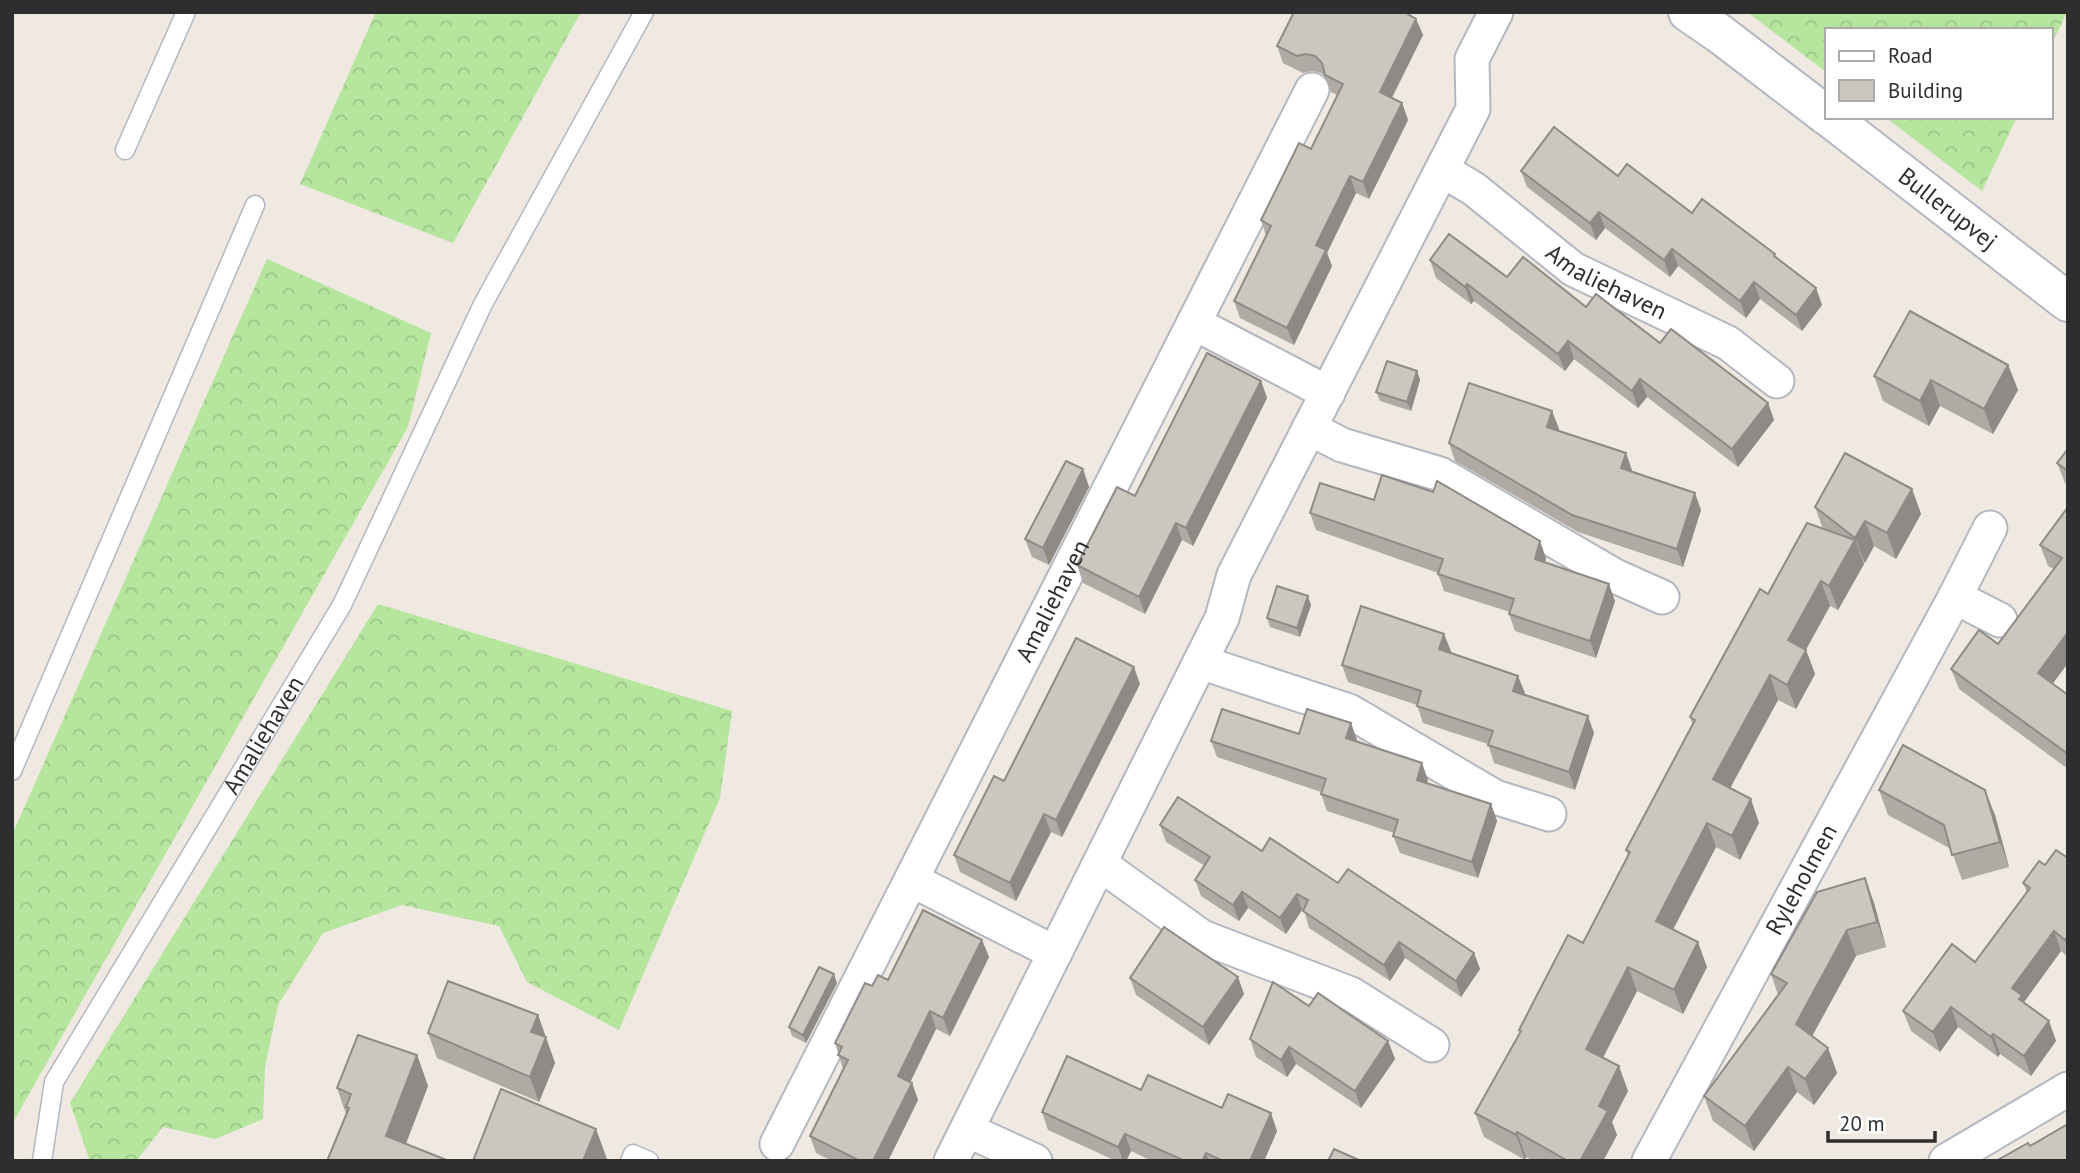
<svg xmlns="http://www.w3.org/2000/svg" width="2080" height="1173" font-family="'PT Sans',sans-serif">
	<style>
		.forest { fill: url(#forest-crowns) }
		.lines { fill: none; stroke-linecap: round; stroke-linejoin: round }
		.service-casing { stroke: #b4b7c1; stroke-width: 21 }
		.minor-casing { stroke: #b4b7c1; stroke-width: 37 }
		.tertiary-casing { stroke: #b4b7c1; stroke-width: 42 }
		.service { stroke: #fff; stroke-width: 18 }
		.minor { stroke: #fff; stroke-width: 33 }
		.tertiary { stroke: #fff; stroke-width: 38 }
		.wall { fill: #afaba4 }
		.shaded-wall { fill: #8e8b86 }
		.building { fill: #cbc7bf; stroke: #8e8b86; stroke-width: 2 }
		.labels { text-anchor: middle; stroke-width: 6; stroke-linejoin: round; paint-order: stroke }
		.street-label { font-size: 24px; fill: #2e2e2e; stroke: #fff }
	</style>
	<defs>
		<pattern id="forest-crowns" width="20" height="18" patternUnits="userSpaceOnUse" patternTransform="scale(1.75)"><rect width="20" height="18" fill="#b6e59e"/><path d="M2 6a3 3 0 1 1 6 0M12 15a3 3 0 1 1 6 0" fill="none" stroke="#9dc588"/></pattern>
	</defs>
	<rect width="100%" height="100%" fill="#efe9e1"/>
	<g class="forest">
		<polygon points="376,12 581,12 453,243 300,184"/>
		<polygon points="1747,12 2067,12 2050,48 2050,30 1826,30 1826,72"/>
		<polygon points="1885,117 2017,117 1982,191"/>
		<polygon points="267,259 431,333 408,427 12,1124 12,835"/>
		<polygon points="378,604 732,711 720,798 619,1030 527,982 499,926 402,905 323,933 278,1005 265,1067 263,1119 215,1139 163,1127 136,1161 90,1161 70,1103"/>
	</g>
	<g class="lines">
		<g class="service-casing">
			<g id="service">
				<polyline points="125,150 186,12"/>
				<polyline points="12,771 255,205"/>
				<path id="s1" d="M42 1161 54 1082 342 605 483 304 644 12"/>
				<polyline points="630,1161 633,1154 649,1161"/>
			</g>
		</g>
		<g class="minor-casing">
			<g id="minor">
				<path id="s2" d="M1442 170 1474 189 1573 269 1728 343 1777 381"/>
				<polyline points="1194,323 1328,393"/>
				<polyline points="1309,428 1342,445 1440,474 1615,576 1662,597"/>
				<polyline points="1955,597 2000,620"/>
				<polyline points="1200,662 1349,711 1495,797 1549,814"/>
				<polyline points="1100,864 1202,937 1351,994 1432,1045"/>
				<polyline points="912,880 1055,953"/>
				<polyline points="967,1130 1035,1161"/>
				<path id="s3" d="M777 1144 1312 90"/>
				<polyline points="951,1161 1222,618 1234,575 1473,109 1472,59 1496,12"/>
				<path id="s4" d="M1649 1161 1955 597 1990 528"/>
				<polyline points="1946,1161 2068,1089"/>
			</g>
		</g>
		<g class="tertiary-casing">
			<g id="tertiary">
				<polyline points="1688,12 1720,34 1826,115"/>
				<path id="s5" d="M1829 117 2068 302"/>
			</g>
		</g>
		<use href="#service" class="service"/>
		<use href="#minor" class="minor"/>
		<use href="#tertiary" class="tertiary"/>
	</g>
	<g class="wall">
		<polygon points="1416,19 1423,35 1392,98 1402,103 1408,120 1369,199 1356,193 1327,253 1332,266 1294,345 1240,318 1234,301 1266,236 1261,220 1311,149 1337,95 1331,92 1325,77 1321,73 1312,71 1303,73 1283,63 1277,46"/>
		<polygon points="1521,171 1618,176 1692,213 1777,259 1816,288 1822,305 1802,331 1760,299 1746,318 1678,266 1670,277 1605,228 1596,240 1527,187"/>
		<polygon points="1430,260 1507,277 1586,307 1660,343 1768,403 1774,420 1738,467 1647,397 1638,408 1574,359 1565,371 1474,301 1471,304 1436,278"/>
		<polygon points="2008,365 2018,390 1993,434 1940,406 1929,426 1883,401 1874,376"/>
		<polygon points="1417,371 1420,380 1411,411 1380,401 1376,392"/>
		<polygon points="1261,381 1267,398 1193,546 1182,540 1145,614 1083,583 1077,565 1135,496"/>
		<polygon points="1552,411 1559,429 1558,430 1632,470 1632,471 1701,510 1683,567 1578,532 1455,461 1449,443"/>
		<polygon points="2068,449 2068,486 2065,483 2057,463"/>
		<polygon points="1083,469 1089,487 1049,565 1032,557 1025,539"/>
		<polygon points="1912,489 1921,514 1896,559 1874,546 1865,563 1863,561 1864,564 1838,610 1830,606 1806,650 1815,674 1796,709 1778,700 1730,788 1759,823 1740,860 1716,847 1673,929 1707,967 1683,1014 1637,991 1603,1058 1628,1091 1612,1122 1617,1135 1603,1161 1534,1161 1526,1157 1525,1160 1484,1137 1475,1113 1520,1033 1519,1030 1583,943 1628,856 1626,850 1693,725 1690,717 1768,594 1823,529 1815,507"/>
		<polygon points="2068,507 2068,663 2052,684 2068,695 2068,769 1959,689 1951,669 1998,644 2054,569 2048,566 2040,545"/>
		<polygon points="1310,513 1546,558 1545,563 1615,601 1596,658 1515,631 1509,614 1510,612 1444,591 1438,574 1438,573 1316,530"/>
		<polygon points="1311,605 1300,637 1270,627 1267,618"/>
		<polygon points="1451,651 1450,653 1525,693 1524,694 1594,733 1575,790 1494,763 1488,744 1423,723 1417,705 1348,682 1342,665"/>
		<polygon points="1140,684 1062,837 1051,832 1016,901 960,872 954,855 1004,781"/>
		<polygon points="1351,723 1356,741 1428,780 1427,783 1491,804 1497,821 1478,878 1400,853 1393,836 1394,833 1327,811 1321,794 1321,792 1217,757 1211,741 1299,734"/>
		<polygon points="1879,790 1995,815 2009,867 1962,880 1951,849 1888,815"/>
		<polygon points="1160,825 1262,851 1338,883 1474,953 1480,969 1461,997 1405,958 1390,981 1309,928 1304,910 1302,910 1286,934 1248,908 1239,921 1201,896 1195,880 1205,866 1166,842"/>
		<polygon points="2068,858 2068,957 2061,951 2024,1002 2049,1021 2056,1041 2031,1076 2000,1054 1998,1057 1958,1027 1940,1052 1911,1031 1903,1011 1975,962 2027,892 2023,883 2045,865"/>
		<polygon points="1865,878 1874,903 1886,947 1856,956 1812,1036 1828,1048 1837,1073 1814,1105 1797,1092 1754,1151 1713,1121 1704,1096 1778,995 1771,974"/>
		<polygon points="982,940 989,957 950,1036 936,1029 910,1082 912,1083 918,1100 888,1161 832,1161 816,1153 810,1136 843,1069 835,1043 872,986"/>
		<polygon points="1130,978 1244,994 1209,1045 1136,995"/>
		<polygon points="837,983 806,1043 792,1036 789,1027"/>
		<polygon points="1309,1006 1388,1041 1395,1059 1361,1108 1296,1064 1287,1077 1256,1057 1250,1039"/>
		<polygon points="538,1015 555,1063 539,1102 437,1058 428,1033"/>
		<polygon points="417,1055 428,1086 406,1144 327,1161 346,1114 337,1088"/>
		<polygon points="1141,1090 1222,1108 1277,1131 1264,1161 1152,1161 1131,1151 1126,1161 1116,1161 1048,1130 1042,1112"/>
	</g>
	<g class="shaded-wall">
		<polygon points="1416,19 1423,35 1386,109 1380,92"/>
		<polygon points="1402,103 1408,120 1369,199 1363,182"/>
		<polygon points="1350,176 1356,193 1327,253 1332,266 1294,345 1287,328 1316,245"/>
		<polygon points="1599,212 1605,228 1596,240 1590,223"/>
		<polygon points="1672,249 1678,266 1670,277 1664,260"/>
		<polygon points="1754,282 1760,299 1746,318 1740,301"/>
		<polygon points="1467,284 1474,301 1471,304 1465,287"/>
		<polygon points="1816,288 1822,305 1802,331 1796,315"/>
		<polygon points="1568,341 1574,359 1565,371 1558,354"/>
		<polygon points="2008,365 2018,390 1993,434 1984,409"/>
		<polygon points="1417,371 1420,380 1411,411 1407,402"/>
		<polygon points="1640,379 1647,397 1638,408 1632,391"/>
		<polygon points="1931,380 1940,406 1929,426 1920,401"/>
		<polygon points="1261,381 1267,398 1193,546 1186,528"/>
		<polygon points="1768,403 1774,420 1738,467 1732,449"/>
		<polygon points="1552,411 1559,429 1553,444 1547,427"/>
		<polygon points="1626,453 1632,470 1627,485 1621,468"/>
		<polygon points="1083,469 1089,487 1049,565 1043,548"/>
		<polygon points="1912,489 1921,514 1896,559 1887,533"/>
		<polygon points="1695,493 1701,510 1683,567 1677,549"/>
		<polygon points="1865,521 1874,546 1865,563 1855,538"/>
		<polygon points="1176,523 1182,540 1145,614 1139,597"/>
		<polygon points="1855,540 1864,564 1838,610 1829,586"/>
		<polygon points="1540,541 1546,558 1541,576 1535,559"/>
		<polygon points="1821,581 1830,606 1797,665 1788,640"/>
		<polygon points="1609,584 1615,601 1596,658 1590,641"/>
		<polygon points="1308,596 1311,605 1300,637 1297,628"/>
		<polygon points="2068,632 2068,663 2045,694 2038,673"/>
		<polygon points="1444,634 1451,651 1446,667 1439,649"/>
		<polygon points="1806,650 1815,674 1796,709 1787,685"/>
		<polygon points="1134,667 1140,684 1062,837 1056,820"/>
		<polygon points="1770,675 1778,700 1722,803 1713,779"/>
		<polygon points="1518,676 1525,693 1519,708 1513,691"/>
		<polygon points="1588,716 1594,733 1575,790 1569,772"/>
		<polygon points="1351,723 1357,740 1352,755 1346,738"/>
		<polygon points="1422,763 1428,780 1423,797 1417,780"/>
		<polygon points="1985,790 1995,815 2009,867 2000,842"/>
		<polygon points="1751,799 1759,823 1740,860 1732,836"/>
		<polygon points="1491,804 1497,821 1478,878 1472,862"/>
		<polygon points="1044,814 1051,832 1016,901 1010,883"/>
		<polygon points="1707,823 1716,847 1665,945 1656,921"/>
		<polygon points="1865,878 1874,903 1886,947 1877,922"/>
		<polygon points="1242,892 1248,908 1239,921 1233,905"/>
		<polygon points="1297,894 1302,910 1286,934 1280,918"/>
		<polygon points="1847,930 1856,956 1805,1049 1796,1024"/>
		<polygon points="2054,931 2061,951 2024,1002 2029,1015 2012,988"/>
		<polygon points="982,940 989,957 950,1036 943,1018"/>
		<polygon points="1399,942 1405,958 1390,981 1384,965"/>
		<polygon points="1698,942 1707,967 1683,1014 1674,990"/>
		<polygon points="1474,953 1480,969 1461,997 1456,981"/>
		<polygon points="1628,967 1637,991 1595,1073 1586,1049"/>
		<polygon points="834,974 837,983 806,1043 803,1035"/>
		<polygon points="1238,977 1244,994 1209,1045 1203,1027"/>
		<polygon points="1951,1007 1958,1027 1940,1052 1933,1032"/>
		<polygon points="930,1011 936,1029 905,1093 898,1076"/>
		<polygon points="538,1015 555,1063 539,1102 530,1077 531,1032"/>
		<polygon points="2049,1021 2056,1041 2031,1076 2024,1056"/>
		<polygon points="1993,1034 2000,1054 1998,1057 1991,1037"/>
		<polygon points="1388,1041 1395,1059 1361,1108 1355,1091"/>
		<polygon points="1289,1047 1296,1064 1287,1077 1281,1060"/>
		<polygon points="1828,1048 1837,1073 1814,1105 1805,1079"/>
		<polygon points="417,1055 428,1086 399,1161 386,1136"/>
		<polygon points="1619,1066 1628,1091 1612,1122 1617,1135 1603,1161 1580,1161 1599,1106"/>
		<polygon points="1788,1067 1797,1092 1754,1151 1745,1126"/>
		<polygon points="912,1083 918,1100 888,1161 873,1161"/>
		<polygon points="1271,1113 1277,1131 1264,1161 1250,1161"/>
		<polygon points="596,1129 607,1159 606,1161 583,1161"/>
		<polygon points="1517,1132 1526,1157 1525,1160 1516,1135"/>
		<polygon points="1125,1134 1131,1151 1126,1161 1123,1161 1118,1147"/>
		<polygon points="1206,1153 1209,1161 1202,1161"/>
	</g>
	<g class="building">
		<polygon points="1294,12 1404,12 1416,19 1380,92 1402,103 1363,182 1350,176 1316,245 1326,250 1287,328 1234,301 1271,226 1261,220 1299,143 1311,149 1343,84 1325,75 1322,63 1315,56 1306,54 1297,56 1277,46"/>
		<polygon points="1554,127 1618,176 1627,164 1692,213 1702,199 1775,254 1774,256 1816,288 1796,315 1754,282 1740,301 1672,249 1664,260 1599,212 1590,223 1521,171"/>
		<polygon points="1449,234 1507,277 1523,257 1586,307 1596,294 1660,343 1671,329 1768,403 1732,449 1640,379 1632,391 1568,341 1558,354 1467,284 1465,287 1430,260"/>
		<polygon points="1910,311 2008,365 1984,409 1931,380 1920,401 1874,376"/>
		<polygon points="1207,353 1261,381 1186,528 1176,523 1139,597 1077,565 1117,487 1135,496"/>
		<polygon points="1387,361 1417,371 1407,402 1376,392"/>
		<polygon points="1469,383 1552,411 1547,427 1626,453 1621,468 1695,493 1677,549 1572,515 1449,443"/>
		<polygon points="2068,449 2068,471 2057,463"/>
		<polygon points="1845,453 1912,489 1887,533 1865,521 1855,538 1815,507"/>
		<polygon points="1066,461 1083,469 1043,548 1025,539"/>
		<polygon points="1382,475 1433,492 1437,481 1540,541 1535,559 1609,584 1590,641 1509,614 1514,599 1438,574 1443,559 1310,513 1320,483 1374,500"/>
		<polygon points="2068,507 2068,632 2038,673 2068,695 2068,754 1951,669 1979,630 1998,644 2062,558 2040,545"/>
		<polygon points="1807,523 1855,540 1829,586 1821,581 1788,640 1806,650 1787,685 1770,675 1713,779 1751,799 1732,836 1707,823 1656,921 1698,942 1674,990 1628,967 1586,1049 1619,1066 1599,1106 1608,1111 1580,1161 1568,1161 1517,1132 1516,1135 1475,1113 1521,1031 1519,1030 1568,935 1583,943 1630,852 1626,850 1695,720 1690,717 1760,589 1768,594"/>
		<polygon points="1277,586 1308,596 1297,628 1267,618"/>
		<polygon points="1361,606 1444,634 1439,649 1518,676 1513,691 1588,716 1569,772 1488,745 1493,731 1417,706 1421,691 1342,665"/>
		<polygon points="1076,638 1134,667 1056,820 1044,814 1010,883 954,855 994,776 1004,781"/>
		<polygon points="1222,709 1299,734 1307,709 1351,723 1346,738 1422,763 1417,780 1491,804 1472,862 1393,836 1398,820 1321,794 1326,779 1211,741"/>
		<polygon points="1903,745 1985,790 2000,842 1952,855 1944,825 1879,790"/>
		<polygon points="1178,797 1262,851 1270,838 1338,883 1348,869 1474,953 1456,981 1399,942 1384,965 1303,911 1308,900 1297,894 1280,918 1242,892 1233,905 1195,880 1210,857 1160,825"/>
		<polygon points="2056,850 2068,858 2068,937 2065,940 2054,931 2012,988 2022,995 2019,999 2049,1021 2024,1056 1993,1034 1991,1037 1951,1007 1933,1032 1903,1011 1952,944 1975,962 2030,888 2023,883 2039,861 2045,865"/>
		<polygon points="1865,878 1877,922 1847,930 1796,1024 1828,1048 1805,1079 1788,1067 1745,1126 1704,1096 1787,983 1771,974 1817,892"/>
		<polygon points="923,910 982,940 943,1018 930,1011 898,1076 912,1083 873,1161 860,1161 810,1136 848,1060 838,1055 842,1047 835,1043 865,983 872,986 878,975 888,980"/>
		<polygon points="1164,927 1238,977 1203,1027 1130,978"/>
		<polygon points="819,967 834,974 803,1035 789,1027"/>
		<polygon points="448,981 538,1015 531,1032 546,1037 530,1077 428,1033"/>
		<polygon points="1273,982 1309,1006 1318,993 1388,1041 1355,1091 1289,1047 1281,1060 1250,1039"/>
		<polygon points="358,1035 417,1055 386,1136 449,1161 327,1161 349,1108 346,1107 351,1094 337,1088"/>
		<polygon points="1067,1056 1141,1090 1148,1075 1222,1108 1228,1094 1271,1113 1250,1161 1223,1161 1206,1153 1202,1161 1185,1161 1125,1134 1118,1147 1042,1112"/>
		<polygon points="501,1089 596,1129 583,1161 473,1161"/>
		<polygon points="2068,1124 2068,1161 1996,1161 2028,1143 2030,1146"/>
		<polygon points="1334,1149 1361,1161 1328,1161"/>
	</g>
	<g class="labels">
		<g class="street-label">
			<text dy="8" stroke="none"><textPath href="#s5" startOffset="150">Bullerupvej</textPath></text>
			<text dy="8" stroke="none"><textPath href="#s2" startOffset="200">Amaliehaven</textPath></text>
			<text dy="8" stroke="none"><textPath href="#s3" startOffset="609">Amaliehaven</textPath></text>
			<text dy="8" stroke="none"><textPath href="#s1" startOffset="485">Amaliehaven</textPath></text>
			<text dy="8" stroke="none"><textPath href="#s4" startOffset="320">Ryleholmen</textPath></text>
		</g>
	</g>
	<rect width="2080" height="1173" fill="none" stroke="#2e2e2e" stroke-width="28"/>
	<rect x="1825" y="28" width="228" height="91" fill="#ffffff" stroke="#ababab" stroke-width="2"/>
	<rect x="1839" y="51" width="35" height="10" fill="#ffffff" stroke="#ababab" stroke-width="2"/>
	<text x="1888" y="63" font-size="21" fill="#2e2e2e">Road</text>
	<rect x="1839" y="80" width="35" height="21" fill="#cbc7bf" stroke="#ababab" stroke-width="2"/>
	<text x="1888" y="98" font-size="21" fill="#2e2e2e">Building</text>
	<path d="M1828 1131v10h107v-10" fill="none" stroke="#2e2e2e" stroke-width="3.5"/>
	<text x="1839" y="1131" font-size="21" fill="#2e2e2e" stroke="#ffffff" stroke-width="5" paint-order="stroke">20 m</text>
</svg>
